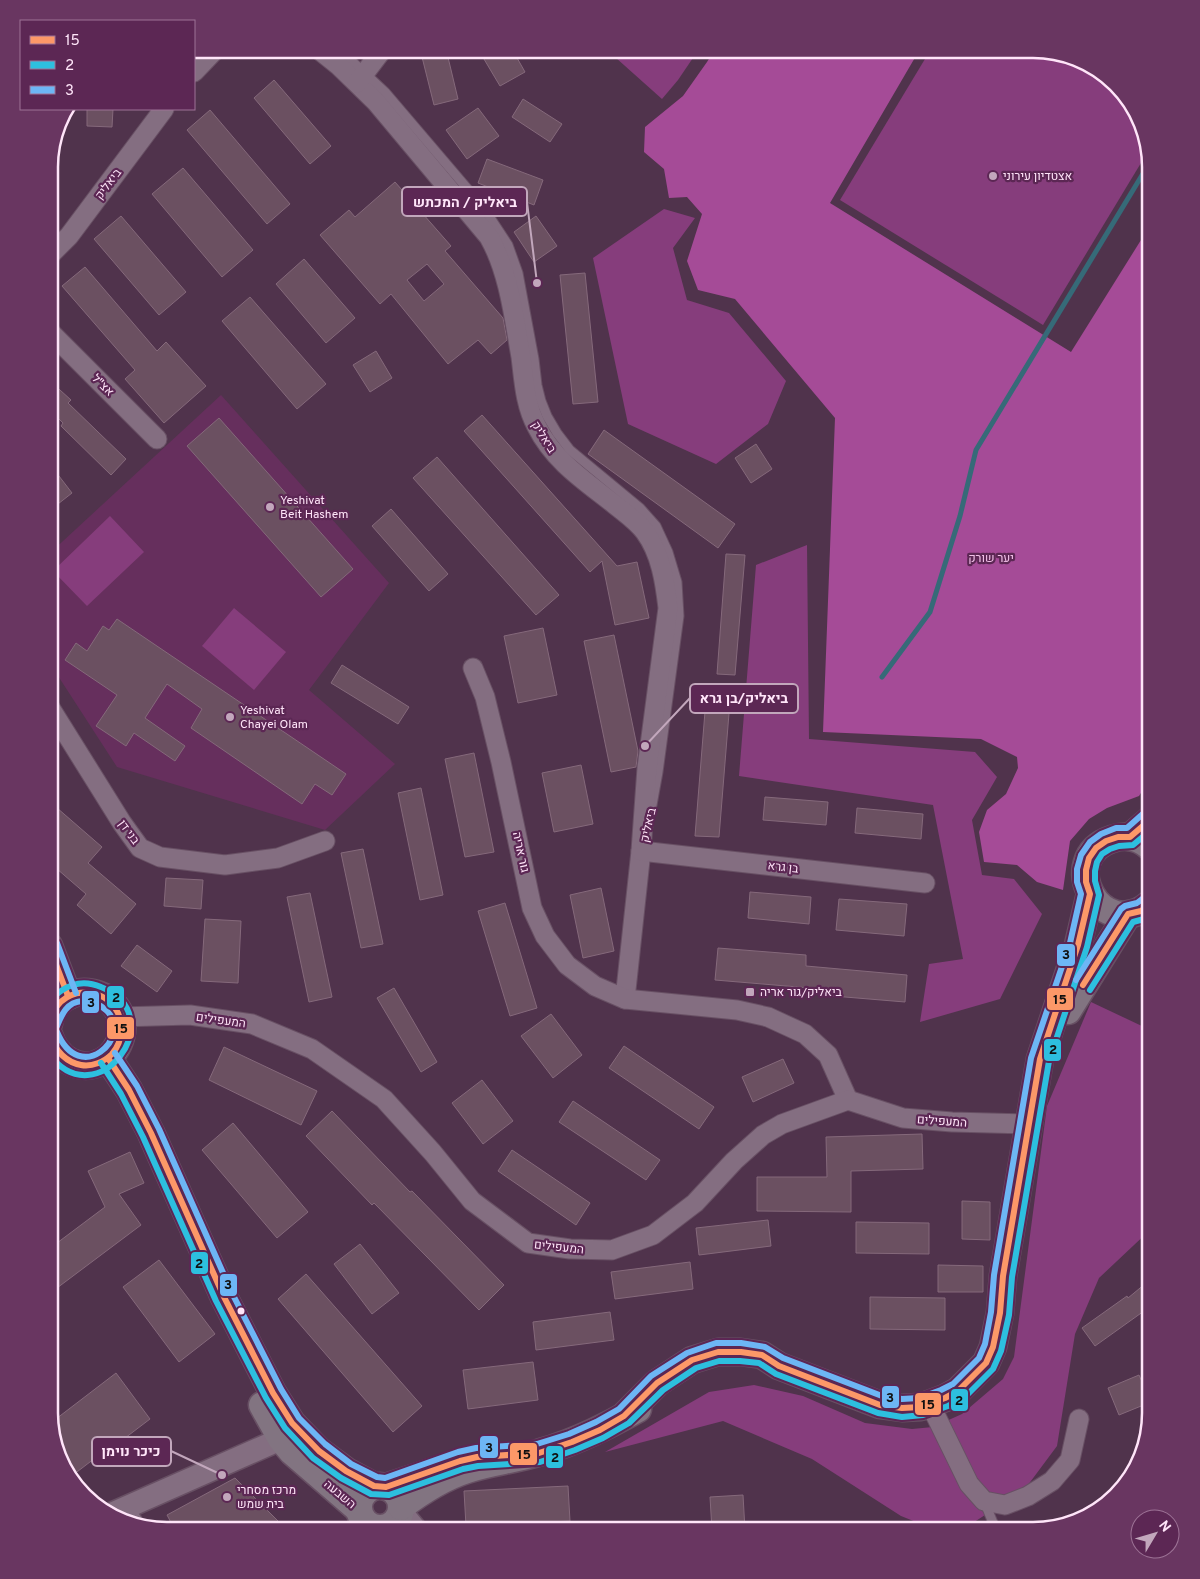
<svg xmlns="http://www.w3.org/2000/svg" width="1200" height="1579" font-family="Overpass,Heebo,sans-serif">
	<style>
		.built { fill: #662f5d }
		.green { fill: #863d7c }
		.forest { fill: #a54b97 }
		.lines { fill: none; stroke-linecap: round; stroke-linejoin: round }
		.stream { stroke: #366a78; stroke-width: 5 }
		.building { fill: #6b5061; stroke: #85697b; fill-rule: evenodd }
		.service-casing { stroke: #685064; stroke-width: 11 }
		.minor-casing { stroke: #685064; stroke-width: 21 }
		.tertiary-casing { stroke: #685064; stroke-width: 25 }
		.secondary-casing { stroke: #685064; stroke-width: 29 }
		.service { stroke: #846e81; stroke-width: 9 }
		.minor { stroke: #846e81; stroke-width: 19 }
		.tertiary { stroke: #846e81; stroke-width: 22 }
		.secondary { stroke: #827481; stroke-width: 26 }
		.bus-1-casing { stroke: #5c2754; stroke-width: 10 }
		.bus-2-casing { stroke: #5c2754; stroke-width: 10 }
		.bus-3-casing { stroke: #5c2754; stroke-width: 10 }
		.bus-1 { stroke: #fc9868; stroke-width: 6 }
		.bus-2 { stroke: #2dbfdf; stroke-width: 6 }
		.bus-3 { stroke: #6db6f5; stroke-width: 6 }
		.poi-dot { fill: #c2a7bc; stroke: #5c2754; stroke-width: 2 }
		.bus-dot { fill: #ffe5f9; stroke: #5c2754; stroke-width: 2 }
		.labels { text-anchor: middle; stroke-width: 4.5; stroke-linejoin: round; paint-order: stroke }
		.poi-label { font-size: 12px; fill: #ffe5f9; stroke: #5c2754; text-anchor: start }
		.street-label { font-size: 12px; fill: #ffe5f9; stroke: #5c2754 }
		.park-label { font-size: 12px; fill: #f2c0e8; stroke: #5c2754 }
		.rim { fill: none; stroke: #ffe5f9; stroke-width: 2.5 }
		.leader { fill: none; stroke: #c2a7bc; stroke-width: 2 }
		.callout-dot { fill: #c2a7bc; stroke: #5c2754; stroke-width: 2 }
		.callout { fill: #5c2754; stroke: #c2a7bc; stroke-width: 2 }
		.callout-label { font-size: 14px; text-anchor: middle; font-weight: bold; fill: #ffe5f9 }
		.line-badge { stroke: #5c2754; stroke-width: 2 }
		.pale-badge-label { font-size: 14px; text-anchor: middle; font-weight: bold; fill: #111 }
	</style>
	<rect width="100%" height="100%" fill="#50334c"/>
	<polygon class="built" points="221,395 389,583 309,690 395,764 325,830 117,767 49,662 49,554"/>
	<g class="green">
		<polygon points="606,49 699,49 678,80 662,99"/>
		<polygon points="931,49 1041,49 1092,64 1132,101 1147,153 1043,325 840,200"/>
		<polygon points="664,209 695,218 673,248 687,300 729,313 786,381 768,424 716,464 628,424 593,258"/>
		<polygon points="110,516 144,552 87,606 53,571"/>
		<polygon points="807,545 809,739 975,752 997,777 972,820 982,875 1014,879 1042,914 1000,999 920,1022 929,964 963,959 933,805 739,776 756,565"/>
		<polygon points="234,608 286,652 254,690 202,646"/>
		<polygon points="1091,1002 1144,1027 1151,1046 1151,1229 1099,1278 1075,1334 1057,1446 1025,1489 962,1530 936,1530 901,1516 812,1459 723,1421 605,1452 709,1392 754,1385 803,1396 865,1423 912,1429 933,1427 962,1414 1003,1379 1014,1357 1047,1106"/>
	</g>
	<polygon class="forest" points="715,49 920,49 830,203 1071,352 1151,224 1151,777 1139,796 1107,808 1089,819 1070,841 1063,890 1037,882 1017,865 984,862 979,832 987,810 1006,794 1018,768 1017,757 981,739 823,732 835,418 735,299 698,290 687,261 702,214 687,197 669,198 664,169 644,152 645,127 683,96 707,62"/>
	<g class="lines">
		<polyline class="stream" points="882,677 930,612 960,516 976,450 1150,162"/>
	</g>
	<g class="building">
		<polygon points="438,49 446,49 458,99 434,105 421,53"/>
		<polygon points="478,49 512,49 525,72 500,86"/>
		<polygon points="274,80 331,146 310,164 254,98"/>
		<polygon points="523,99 562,124 550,142 512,117"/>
		<polygon points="478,108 499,136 467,159 446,130"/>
		<polygon points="87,109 113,109 112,127 87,126"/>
		<polygon points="210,110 290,204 267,224 187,130"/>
		<polygon points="487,159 543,180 534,205 478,183"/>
		<polygon points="183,168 253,250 222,277 152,194"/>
		<path d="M395 182 451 246 445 251 503 318 507 340 491 354 478 340 448 364 391 294 380 304 320 235 349 210 355 217ZM427 264 444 284 424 301 407 280Z"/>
		<polygon points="121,216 186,292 159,315 94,239"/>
		<polygon points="536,216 557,246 534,262 514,232"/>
		<polygon points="304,259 355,318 326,343 276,284"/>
		<polygon points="85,267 157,351 166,342 206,386 164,423 125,379 135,370 62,286"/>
		<polygon points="585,273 598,402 573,404 560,275"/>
		<polygon points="250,297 326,384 297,409 222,321"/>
		<polygon points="376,351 392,378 370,392 353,365"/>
		<polygon points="49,380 71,400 68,403 126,459 111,475 61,426 63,423 49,409"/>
		<polygon points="482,415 617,566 637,562 649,618 615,625 602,561 590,572 464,431"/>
		<polygon points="219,418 353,569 321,597 187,446"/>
		<polygon points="604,430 735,524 718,548 588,454"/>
		<polygon points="756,444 772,469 751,483 735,458"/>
		<polygon points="437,457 559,595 536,615 413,478"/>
		<polygon points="49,463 72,493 49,511"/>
		<polygon points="391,509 448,574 429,591 372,526"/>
		<polygon points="726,554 745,555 735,675 717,674"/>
		<polygon points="117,619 346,774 332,795 315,784 302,804 191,728 202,709 167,684 145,718 185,746 175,761 134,733 126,746 96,726 117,695 65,660 76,643 87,651 103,626 109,630"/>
		<polygon points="543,628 557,695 518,703 504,636"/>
		<polygon points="614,635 638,751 636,767 611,772 584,641"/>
		<polygon points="342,665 409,707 398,724 331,683"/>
		<polygon points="706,699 730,701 719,837 695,836"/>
		<polygon points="474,753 494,852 465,857 445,759"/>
		<polygon points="581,765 593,824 554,832 542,773"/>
		<polygon points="421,788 443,895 420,900 398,793"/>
		<polygon points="765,797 828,802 826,825 763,820"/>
		<polygon points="49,801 102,847 88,863 136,904 111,934 77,905 86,894 49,862"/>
		<polygon points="857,808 923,814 921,839 855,833"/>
		<polygon points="363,849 383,944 361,948 341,853"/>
		<polygon points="166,878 203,880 201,909 164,906"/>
		<polygon points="601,888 614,951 583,958 570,895"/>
		<polygon points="750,892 811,897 809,924 748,918"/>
		<polygon points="310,893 332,997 309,1002 287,897"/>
		<polygon points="839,899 907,904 904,936 836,930"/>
		<polygon points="505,903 537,1008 510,1016 478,911"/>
		<polygon points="205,919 241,921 238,983 201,981"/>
		<polygon points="137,945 172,971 157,992 121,966"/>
		<polygon points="718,948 806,955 806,966 907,975 905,1002 821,995 822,989 715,980"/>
		<polygon points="394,988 437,1062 421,1072 377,998"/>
		<polygon points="551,1014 582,1055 553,1078 521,1036"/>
		<polygon points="624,1046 714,1107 699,1129 609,1068"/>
		<polygon points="224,1047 317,1091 301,1125 209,1080"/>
		<polygon points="783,1059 794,1083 753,1102 742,1077"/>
		<polygon points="482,1080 513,1121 483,1144 452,1103"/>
		<polygon points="573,1101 660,1160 646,1180 559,1122"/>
		<polygon points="332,1111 410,1192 412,1191 504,1285 479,1310 374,1203 372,1205 306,1136"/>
		<polygon points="233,1123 308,1212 277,1238 202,1150"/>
		<polygon points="922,1134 923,1169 851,1171 851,1212 757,1211 757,1177 827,1177 826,1137"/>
		<polygon points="512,1150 590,1203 576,1225 498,1171"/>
		<polygon points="130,1152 144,1183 119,1194 141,1225 49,1294 49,1249 105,1207 88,1171"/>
		<polygon points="962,1201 990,1202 990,1240 962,1239"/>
		<polygon points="768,1220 771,1246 699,1255 696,1228"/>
		<polygon points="856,1222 929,1223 929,1254 856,1253"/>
		<polygon points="360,1244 399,1293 372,1314 334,1264"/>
		<polygon points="159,1260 215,1334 179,1362 123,1287"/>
		<polygon points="690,1262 693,1289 615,1299 611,1272"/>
		<polygon points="938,1265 983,1266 983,1292 938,1292"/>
		<polygon points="306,1274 422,1406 393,1432 278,1299"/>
		<polygon points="1151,1279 1151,1306 1095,1346 1082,1328 1127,1296 1128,1298"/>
		<polygon points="870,1297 945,1298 945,1330 870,1329"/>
		<polygon points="610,1312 614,1340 536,1350 533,1322"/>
		<polygon points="533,1362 538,1400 468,1409 463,1370"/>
		<polygon points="116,1373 150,1419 104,1454 103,1452 69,1478 52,1422"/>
		<polygon points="1139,1375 1151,1402 1119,1415 1108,1388"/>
		<polygon points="235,1478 287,1530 175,1530 167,1515"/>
		<polygon points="568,1486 570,1521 466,1526 464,1491"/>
		<polygon points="743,1495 745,1530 712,1530 710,1497"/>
	</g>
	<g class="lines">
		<g class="service-casing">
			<g id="service">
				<polyline points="339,49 385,92 483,207 508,245 518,273 534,359 537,385 541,401 547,416 557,433 570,450 640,508 656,526 668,552 677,582 679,616 658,772 652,805"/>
				<polyline points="984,1501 996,1530"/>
			</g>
		</g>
		<g class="minor-casing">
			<g id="minor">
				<path d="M318 49 338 65 376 102 489 237C509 272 514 318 521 357 524 381 525 405 537 427 554 461 585 481 614 504 625 513 637 521 645 532 661 554 665 582 668 608L647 768 641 851 625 999"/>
				<polyline points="194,72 216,49"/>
				<polyline points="357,83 383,49"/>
				<polyline points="49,256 69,236 164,109"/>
				<polyline points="49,331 157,439"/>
				<polyline points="473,668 485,697 501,762 532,908 545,936 567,965 595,986 625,999 737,1010 768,1017 805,1034 828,1055 848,1100"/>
				<polyline points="49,706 122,823 140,848 160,857 225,865 278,858 325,841"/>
				<polyline points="641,851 925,883"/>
				<polyline points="120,1017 190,1015 252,1024 312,1049 384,1099 433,1153 472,1201 528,1243 570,1249 612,1250 653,1235 695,1203 734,1161 763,1135 782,1124 848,1100 903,1118 952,1122 1028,1124"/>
				<polyline points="930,1404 969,1484 984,1501 1005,1505 1028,1496 1052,1481 1070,1460 1079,1419"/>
				<polyline points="123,1509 133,1522"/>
			</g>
		</g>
		<g class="tertiary-casing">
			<g id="tertiary">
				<polyline points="401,1512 416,1530"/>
				<polyline points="109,1515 281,1439"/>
				<polyline points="380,1528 382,1530"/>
			</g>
		</g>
		<g class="secondary-casing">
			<g id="secondary">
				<polyline points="1130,837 1151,819"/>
				<path d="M1151 903C1102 946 1054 858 1112 839 1126 834 1140 838 1151 848"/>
				<polyline points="49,946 68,996"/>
				<polyline points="1068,1011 1128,914"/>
				<path d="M49 1035C56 1058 80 1074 103 1061 112 1056 118 1048 121 1037 133 989 58 972 49 1023"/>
				<polyline points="108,1058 129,1090 151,1133 224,1297 273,1393 292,1423 319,1451 346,1471 374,1486"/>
				<polyline points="262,1405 281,1439 292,1452 359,1510"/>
				<polyline points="624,1416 657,1383 692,1360 718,1352 741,1352 762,1355 779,1366 880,1405 902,1408 921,1407 945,1398 958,1391 986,1363 993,1347 1000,1313 1003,1276 1040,1059 1078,945 1090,894"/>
				<circle cx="380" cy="1507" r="21"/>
				<polyline points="386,1487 440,1469"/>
				<path d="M401 1507C422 1491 442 1478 467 1470 491 1462 517 1460 541 1452 576 1442 607 1426 638 1409"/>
			</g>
		</g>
		<use href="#service" class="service"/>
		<use href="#minor" class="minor"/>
		<use href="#tertiary" class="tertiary"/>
		<use href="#secondary" class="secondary"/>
		<g class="bus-1-casing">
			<g id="bus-1">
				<polyline points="49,946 68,996"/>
				<polyline points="1083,985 1128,914 1141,911 1151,903"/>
				<path d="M49 1023C51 1017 53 1010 57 1006 79 979 123 995 121 1030 121 1039 118 1047 112 1054 104 1062 92 1067 81 1065 64 1062 55 1049 49 1035"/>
				<polyline points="108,1058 129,1090 151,1133 224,1297 273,1393 292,1423 319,1451 346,1471 374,1486 386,1487 460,1461 477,1457 539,1453 572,1442 600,1430 624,1416 657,1383 692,1360 718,1352 741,1352 762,1355 779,1366 880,1405 902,1408 921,1407 945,1398 958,1391 986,1363 993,1347 1000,1313 1003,1276 1040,1059 1078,945 1090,894 1086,882 1086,870 1089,858 1096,848 1106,841 1118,837 1130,837 1151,819"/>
			</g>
		</g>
		<g class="bus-2-casing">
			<g id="bus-2">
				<polyline points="1090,990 1133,922 1144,919 1151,914"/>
				<path d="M49 1054C97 1119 174 1016 101 987 80 978 64 986 49 1001"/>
				<polyline points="101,1063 121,1094 143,1137 216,1301 266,1398 285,1428 313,1458 341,1478 371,1494 389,1495 463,1469 478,1466 540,1462 575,1450 603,1438 629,1423 663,1390 696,1368 719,1361 740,1361 759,1363 776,1374 878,1413 902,1417 923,1415 948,1406 964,1398 993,1369 1001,1351 1009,1315 1012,1277 1049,1061 1087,947 1099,895 1095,881 1095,871 1097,862 1102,854 1110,849 1119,846 1133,845 1151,830"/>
			</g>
		</g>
		<g class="bus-3-casing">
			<g id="bus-3">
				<polyline points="57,943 76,993"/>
				<polyline points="1076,980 1121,909 1125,906 1137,903 1146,896"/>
				<path d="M57 1032C80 1087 133 1037 107 1011 100 1004 92 1001 82 1001 67 1002 62 1014 57 1026"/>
				<polyline points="115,1053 137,1086 159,1129 232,1293 281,1389 299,1418 325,1444 351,1464 377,1477 385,1478 458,1452 476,1448 537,1444 569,1434 596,1422 619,1409 651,1376 687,1353 716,1343 741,1343 765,1347 783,1358 882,1396 902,1399 919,1398 941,1390 953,1384 979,1358 985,1344 991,1312 994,1275 1031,1058 1070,943 1081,894 1077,882 1077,869 1081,855 1090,842 1101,834 1116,828 1127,828 1145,812"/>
			</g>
		</g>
		<use href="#bus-1" class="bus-1"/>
		<use href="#bus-2" class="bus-2"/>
		<use href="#bus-3" class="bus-3"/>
	</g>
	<g class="poi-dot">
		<circle cx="993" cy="176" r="5"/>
		<circle cx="270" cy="507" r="5"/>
		<circle cx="230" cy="717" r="5"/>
		<rect x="745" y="987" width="10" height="10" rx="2.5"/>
		<circle cx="227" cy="1497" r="5"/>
	</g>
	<circle class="bus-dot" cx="241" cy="1311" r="4.5"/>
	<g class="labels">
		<g class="poi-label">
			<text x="1003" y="180">אצטדיון עירוני</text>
			<text x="280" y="504">Yeshivat<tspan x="280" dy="14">Beit Hashem</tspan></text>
			<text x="240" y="714">Yeshivat<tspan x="240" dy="14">Chayei Olam</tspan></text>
			<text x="760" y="996">ביאליק/גור אריה</text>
			<text x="237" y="1494">מרכז מסחרי<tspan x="237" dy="14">בית שמש</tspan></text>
		</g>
		<g class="street-label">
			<text transform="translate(108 184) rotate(-53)" y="4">ביאליק</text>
			<text transform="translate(103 385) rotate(45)" y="4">אצ"ל</text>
			<text transform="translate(544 437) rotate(58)" y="4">ביאליק</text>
			<text transform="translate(648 825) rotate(-77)" y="4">ביאליק</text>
			<text transform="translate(129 832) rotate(54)" y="4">בני דן</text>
			<text transform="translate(521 852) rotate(78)" y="4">גור אריה</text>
			<text transform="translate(783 867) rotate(6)" y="4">בן גרא</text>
			<text transform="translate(221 1020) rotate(8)" y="4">המעפילים</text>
			<text transform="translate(942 1121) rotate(4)" y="4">המעפילים</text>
			<text transform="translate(559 1247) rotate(6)" y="4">המעפילים</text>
			<text transform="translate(340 1494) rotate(40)" y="4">השבעה</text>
		</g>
		<g class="park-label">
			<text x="991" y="562">יער שורק</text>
		</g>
	</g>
	<path d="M0 0H1200V1579H0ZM167 58H1033A109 109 0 0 1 1142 167V1413A109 109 0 0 1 1033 1522H167A109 109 0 0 1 58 1413V167A109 109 0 0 1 167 58Z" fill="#693661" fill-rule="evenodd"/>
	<path class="rim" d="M167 58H1033A109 109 0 0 1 1142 167V1413A109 109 0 0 1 1033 1522H167A109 109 0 0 1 58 1413V167A109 109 0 0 1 167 58Z"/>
	<path class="leader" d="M537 283L527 202M645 746L690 698M222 1475L171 1451"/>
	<g class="callout-dot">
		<circle cx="537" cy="283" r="5"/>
		<circle cx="645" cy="746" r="5"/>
		<circle cx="222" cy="1475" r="5"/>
	</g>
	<g class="callout">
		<rect x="402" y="187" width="125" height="29" rx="5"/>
		<rect x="690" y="684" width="108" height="29" rx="5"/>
		<rect x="92" y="1437" width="79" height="29" rx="5"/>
	</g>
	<g class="callout-label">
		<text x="465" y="207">ביאליק / המכתש</text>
		<text x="744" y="703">ביאליק/בן גרא</text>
		<text x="131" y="1456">כיכר נוימן</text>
	</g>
	<g class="line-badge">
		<rect x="1056" y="943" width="20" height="24" rx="5" fill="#6db6f5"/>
		<rect x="106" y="985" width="19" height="24" rx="5" fill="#2dbfdf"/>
		<rect x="1046" y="987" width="28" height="24" rx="5" fill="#fc9868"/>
		<rect x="81" y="990" width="19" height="24" rx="5" fill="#6db6f5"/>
		<rect x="106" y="1016" width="29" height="24" rx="5" fill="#fc9868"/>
		<rect x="1043" y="1038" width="19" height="24" rx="5" fill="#2dbfdf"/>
		<rect x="190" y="1251" width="19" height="24" rx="5" fill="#2dbfdf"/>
		<rect x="219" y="1273" width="19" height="24" rx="5" fill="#6db6f5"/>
		<rect x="881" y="1385" width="19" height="24" rx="5" fill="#6db6f5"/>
		<rect x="950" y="1388" width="19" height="24" rx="5" fill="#2dbfdf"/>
		<rect x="914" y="1392" width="28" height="24" rx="5" fill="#fc9868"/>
		<rect x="479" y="1435" width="20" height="24" rx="5" fill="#6db6f5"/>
		<rect x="509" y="1442" width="29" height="24" rx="5" fill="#fc9868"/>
		<rect x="545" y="1445" width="19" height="24" rx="5" fill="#2dbfdf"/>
	</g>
	<g class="pale-badge-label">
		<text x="1066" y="959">3</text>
		<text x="116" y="1002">2</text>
		<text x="1060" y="1004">15</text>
		<text x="91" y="1007">3</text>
		<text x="121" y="1033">15</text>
		<text x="1053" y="1054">2</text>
		<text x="199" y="1268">2</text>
		<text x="228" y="1289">3</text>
		<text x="890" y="1402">3</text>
		<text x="959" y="1405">2</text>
		<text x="928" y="1409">15</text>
		<text x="489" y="1452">3</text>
		<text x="524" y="1459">15</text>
		<text x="555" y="1462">2</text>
	</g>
	<rect x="20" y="20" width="175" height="90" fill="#5c2754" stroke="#9d7396"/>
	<rect x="30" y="36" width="25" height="8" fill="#fc9868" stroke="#9d7396"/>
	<text x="65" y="45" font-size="15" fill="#ffe5f9">15</text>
	<rect x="30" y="61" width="25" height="8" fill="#2dbfdf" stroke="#9d7396"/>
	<text x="65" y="70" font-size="15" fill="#ffe5f9">2</text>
	<rect x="30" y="86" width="25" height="8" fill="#6db6f5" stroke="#9d7396"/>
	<text x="65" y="95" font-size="15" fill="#ffe5f9">3</text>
	<g transform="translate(1155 1534) rotate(52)"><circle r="24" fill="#5c2754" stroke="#9d7396"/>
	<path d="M0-4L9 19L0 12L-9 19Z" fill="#c2a7bc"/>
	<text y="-8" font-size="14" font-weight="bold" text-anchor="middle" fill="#ffe5f9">N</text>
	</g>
</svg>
